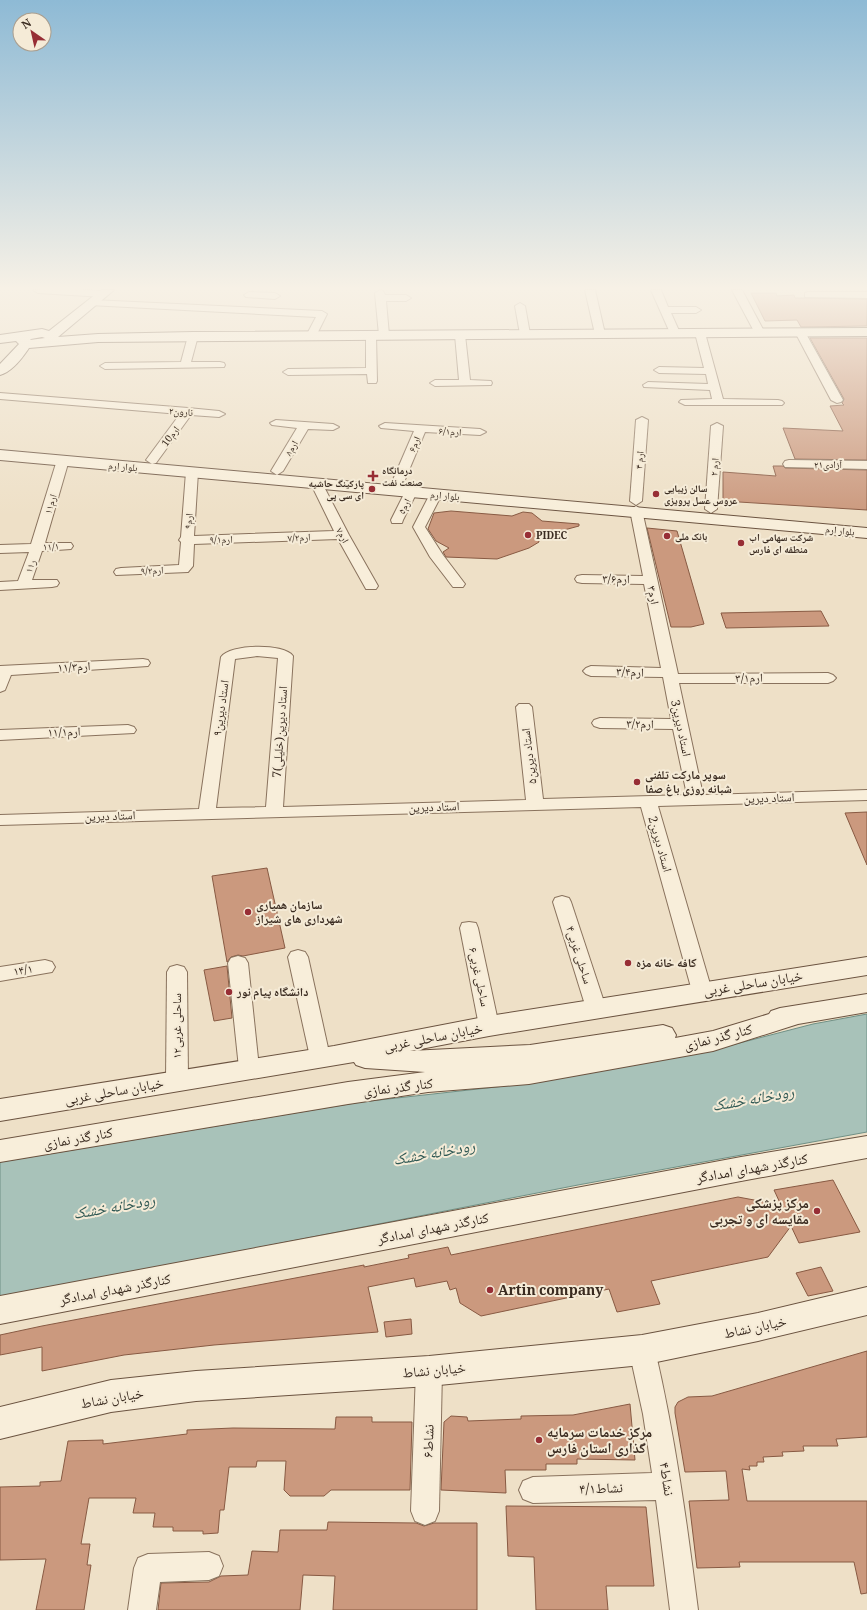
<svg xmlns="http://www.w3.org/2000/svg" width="867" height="1610" font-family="Georgia,'Noto Naskh Arabic',serif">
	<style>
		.water { fill: #a8c2b9; stroke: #6f9086 }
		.building { fill: #cb997e; stroke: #885a43 }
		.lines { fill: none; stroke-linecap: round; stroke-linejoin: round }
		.street-casing { stroke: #89725d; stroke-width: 2 }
		.secondary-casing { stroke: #6b5340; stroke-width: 2 }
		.street { fill: #f8eeda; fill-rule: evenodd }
		.secondary { fill: #f8eeda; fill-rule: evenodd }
		.poi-dot { fill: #972e35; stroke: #f5ebd7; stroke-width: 1.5 }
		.labels { text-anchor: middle; stroke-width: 4; stroke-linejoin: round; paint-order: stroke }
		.far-street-label { font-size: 10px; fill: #3a2b20; stroke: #f5ebd7 }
		.far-poi-label { font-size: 10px; font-weight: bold; fill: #3a2b20; stroke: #f5ebd7; text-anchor: start }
		.street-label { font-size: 12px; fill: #3a2b20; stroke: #f5ebd7 }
		.poi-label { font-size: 12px; font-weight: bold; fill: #3a2b20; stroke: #f5ebd7; text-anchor: start }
		.near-street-label { font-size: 14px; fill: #3a2b20; stroke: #f5ebd7 }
		.near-poi-label { font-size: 14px; font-weight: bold; fill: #3a2b20; stroke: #f5ebd7; text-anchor: start }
		.near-water-label { font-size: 16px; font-style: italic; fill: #305954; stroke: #f5ebd7 }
	</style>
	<rect width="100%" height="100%" fill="#eee0c7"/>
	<polygon class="water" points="867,1014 867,1132 578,1185 0,1298 0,1162 361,1102 523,1084 728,1046 813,1024"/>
	<g class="building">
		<polygon points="751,293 776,293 777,296 794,295 795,298 805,298 867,299 867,326 801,327 797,320 765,321"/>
		<polygon points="810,338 867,338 867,460 795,459 783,428 843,431 830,406 844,405 842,403 844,399"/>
		<polygon points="773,466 783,466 785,468 867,470 867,510 723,501 723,472 776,476"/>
		<polygon points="451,511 512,516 523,512 532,513 542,521 579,524 579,526 538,537 539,542 529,548 497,559 446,557 443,552 449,548 436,541 428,529 434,513"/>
		<polygon points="647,528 677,531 704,624 691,627 671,627"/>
		<polygon points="821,611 829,626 726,628 721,613"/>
		<polygon points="867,812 867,865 845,813"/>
		<polygon points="267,868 285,948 243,956 238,955 231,957 227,962 212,876"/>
		<polygon points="227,966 232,1018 214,1021 204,970"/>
		<polygon points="833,1180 860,1232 799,1243 791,1226 768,1257 651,1281 660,1304 617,1312 609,1289 481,1316 460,1303 456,1288 450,1290 447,1281 416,1287 414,1278 368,1287 378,1332 214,1345 124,1355 42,1371 42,1347 0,1355 0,1335 42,1326 364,1265 364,1267 409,1258 408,1255 448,1247 451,1255 738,1197 781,1205 774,1190"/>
		<polygon points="821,1267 833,1291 808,1296 796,1273"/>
		<polygon points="411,1319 412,1334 386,1337 384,1322"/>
		<polygon points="867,1351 867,1437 836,1439 838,1446 803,1446 804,1451 782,1452 783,1456 763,1457 764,1462 757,1462 757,1466 749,1466 750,1470 742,1469 747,1501 867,1501 867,1593 861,1594 854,1562 739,1562 740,1567 697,1568 689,1501 729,1500 726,1471 685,1472 675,1413 675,1407 678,1402 688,1397 712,1396"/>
		<polygon points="630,1404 635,1460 577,1459 577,1464 546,1464 546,1470 505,1470 506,1493 441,1490 444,1422 451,1416 467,1417 468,1421 521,1419 521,1416 573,1415"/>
		<polygon points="336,1417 372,1417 372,1422 412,1422 410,1490 331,1490 324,1496 290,1496 284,1490 286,1461 257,1461 256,1467 229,1467 224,1510 220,1510 218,1533 203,1534 203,1531 173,1531 173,1527 153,1527 155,1513 133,1513 136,1498 89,1498 81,1544 90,1544 87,1565 91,1565 84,1610 36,1610 46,1559 0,1560 0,1487 40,1486 40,1482 61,1481 68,1441 103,1440 103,1444 187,1434 187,1430 233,1428 335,1429"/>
		<polygon points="506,1506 646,1507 654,1586 606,1586 608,1610 536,1610 534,1557 508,1556"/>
		<polygon points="328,1522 416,1523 424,1526 434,1523 477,1523 477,1610 333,1610 335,1576 303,1575 300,1610 158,1610 161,1583 209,1582 221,1576 248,1575 252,1551 278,1552 280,1530 327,1530"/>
	</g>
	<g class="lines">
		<g class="street-casing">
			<g id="street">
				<path d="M33 290C45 289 103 288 109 294L104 297 38 293Z"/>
				<polygon points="380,290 383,291 385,295 406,295 411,298 406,301 386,301 389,335 384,338 379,335 375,293"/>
				<polygon points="585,290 595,290 605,334 604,336 596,336 595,334"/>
				<polygon points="651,290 661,290 668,307 696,307 701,310 696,313 671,313 680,333 675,336 671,335"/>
				<polygon points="732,290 742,290 765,333 764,335 756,335"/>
				<polygon points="249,292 275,293 280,296 275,299 246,297 244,295"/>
				<polygon points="808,292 867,292 867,298 805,297 805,293"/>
				<polygon points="92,300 322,311 327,314 316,336 311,339 306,336 316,317 89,305 87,303 89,301"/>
				<polygon points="520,303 525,306 530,334 525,337 520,334 515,306"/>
				<polygon points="800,329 805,332 843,400 841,402 837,403 831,400 795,332"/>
				<polygon points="700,330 705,333 723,399 778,400 782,401 784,403 782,405 685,405 679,402 681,400 712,399 710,390 644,387 643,385 648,382 708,384 706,374 659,373 654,370 659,367 704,368 695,333"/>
				<polygon points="371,332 376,335 377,381 376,383 368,383 367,374 288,375 283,372 288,369 366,368 366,335"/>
				<polygon points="460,332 465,335 470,380 491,381 492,383 491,385 435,386 430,383 435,380 459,380 455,335"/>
				<polygon points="193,333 198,336 191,362 220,362 224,363 225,365 224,367 105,369 100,366 105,363 181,362 188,336"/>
				<polygon points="0,393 188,408 219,411 225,414 219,417 191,415 156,463 152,464 146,460 180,414 0,399"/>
				<polygon points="642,417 648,420 642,501 636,505 630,501 636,420"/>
				<polygon points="276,420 333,424 339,427 333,430 308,429 283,471 277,475 271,471 297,428 272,425 270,423"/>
				<polygon points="385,423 480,429 486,432 480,435 425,432 404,482 398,486 392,482 414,431 381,428 379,426"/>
				<polygon points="717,423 723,426 717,509 711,513 705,509 711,426"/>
				<polygon points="63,456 69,460 45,543 71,543 73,546 71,549 42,551 32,580 57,580 59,583 57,586 52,587 0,590 0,582 18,581 29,552 0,553 0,545 31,544 57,460"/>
				<polygon points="789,460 867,461 867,469 785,467 783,464 785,461"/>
				<polygon points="192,468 198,472 194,536 334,531 311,484 317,480 321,481 349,535 378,586 376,589 366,589 338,539 194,544 193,566 188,572 116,575 114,572 116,569 121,568 179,565 181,542 179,540 181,537 186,472"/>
				<polygon points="411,488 417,492 403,520 402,523 392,523 391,520 405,492"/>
				<polygon points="436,490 442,494 425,527 443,555 465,584 463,587 453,587 430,557 413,527 430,494"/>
				<path d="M636 506 642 510 678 674 828 673 833 675 836 678 833 681 828 683H679L703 795 867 790V800L658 806 712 991 709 996 702 998 695 996 692 991 641 807 0 825V815L199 809 221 657C230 644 284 643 293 656L283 807 526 800 516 707 519 704H529L532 707 543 799 687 795 673 729 600 728 594 726 592 723 594 720 600 718 671 719 663 677 591 676 586 674 583 671 586 668 591 666 661 668 644 584 582 583 577 582 575 579 577 576 582 575 643 576 630 510ZM257 656 278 658 266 807 216 808 235 659Z"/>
				<polygon points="143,659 148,660 150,663 148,666 11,675 5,690 0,692 0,666"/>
				<polygon points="128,725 134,727 136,730 134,733 0,740 0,730"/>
				<polygon points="562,896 569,898 571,902 606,1008 603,1013 596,1015 589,1013 586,1008 553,902 555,898"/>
				<polygon points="469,922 476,923 478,928 499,1026 496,1031 489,1033 482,1031 479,1026 460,928 462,923"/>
				<polygon points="298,950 305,952 308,957 330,1057 327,1063 320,1065 313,1063 310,1057 288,957 291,952"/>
				<polygon points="238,956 245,958 248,963 259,1068 256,1074 249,1076 242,1074 239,1068 228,963 231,958"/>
				<polygon points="45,960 52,962 55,967 52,972 0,981 0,967"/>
				<polygon points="177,965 184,967 187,972 188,1080 184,1086 177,1088 170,1086 166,1080 167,972 170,967"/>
				<path d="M642 1339 651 1342 655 1350C675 1436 687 1523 698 1610H670L656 1500 533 1503 523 1499 519 1490 523 1481 533 1477 652 1473 643 1414 629 1350 633 1342Z"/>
				<polygon points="429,1359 438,1363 442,1371 439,1511 435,1521 425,1525 415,1521 411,1511 416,1371 420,1363"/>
				<polygon points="209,1552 219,1556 223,1566 219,1576 209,1580 160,1582 156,1610 128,1610 134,1568 138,1558 148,1554"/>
			</g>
		</g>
		<g class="secondary-casing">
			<g id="secondary">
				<path d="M101 290H114L58 337 98 334 193 332 867 328V336L98 342 29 348C23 357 12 372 0 375V364L19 344 16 341 0 343V335L42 329 49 331ZM42 337 45 338 30 340 31 339Z"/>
				<polygon points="0,450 867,528 867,538 0,460"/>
				<polygon points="867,957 867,975 489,1036 410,1051 530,1045 663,1025 672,1028 676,1035 675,1038 713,1031 769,1014 771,1011 780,1008 867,994 867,1012 798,1024 713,1051 529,1084 428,1092 348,1104 0,1162 0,1140 348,1082 425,1072 365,1068 356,1065 354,1062 0,1121 0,1099 334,1046 489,1016"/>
				<polygon points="867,1136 867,1158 741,1181 0,1324 0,1296 741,1157"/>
				<polygon points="867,1287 867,1315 758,1341 642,1365 429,1386 196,1401 111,1412 0,1439 0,1407 111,1380 196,1371 429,1356 642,1335 758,1313"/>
			</g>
		</g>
		<use href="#street" class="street"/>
		<use href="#secondary" class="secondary"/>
	</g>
	<linearGradient id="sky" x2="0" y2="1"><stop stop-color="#8ebad5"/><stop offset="0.56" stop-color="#f7f1e6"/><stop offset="1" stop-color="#f7f1e6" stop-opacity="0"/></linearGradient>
	<rect width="867" height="515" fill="url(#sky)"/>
	<g class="poi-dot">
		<path d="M371 470h4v4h4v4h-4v4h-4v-4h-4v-4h4z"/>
		<circle cx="372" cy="489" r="4"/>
		<circle cx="656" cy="494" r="4"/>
		<circle cx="528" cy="535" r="4"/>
		<circle cx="667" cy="536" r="4"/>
		<circle cx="741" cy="543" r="4"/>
		<circle cx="637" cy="782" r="4"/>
		<circle cx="248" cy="912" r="4"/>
		<circle cx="628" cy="963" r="4"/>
		<circle cx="229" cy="992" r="4"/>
		<circle cx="817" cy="1211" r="4"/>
		<circle cx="490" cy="1290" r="4"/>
		<circle cx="539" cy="1440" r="4"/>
	</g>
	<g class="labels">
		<g class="far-street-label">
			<text transform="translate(181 411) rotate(4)" y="4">نارون۲</text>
			<text transform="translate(450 431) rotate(4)" y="4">۶/۱ارم</text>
			<text transform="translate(170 436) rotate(-53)" y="4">ارم10</text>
			<text transform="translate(414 444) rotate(-67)" y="4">ارم۶</text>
			<text transform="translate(291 448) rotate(-60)" y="4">ارم۸</text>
			<text transform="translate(639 460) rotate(-86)" y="4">ارم ۴</text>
			<text x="828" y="468">آزادی۲۱</text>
			<text transform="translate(123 466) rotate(5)" y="4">بلوار ارم</text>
			<text transform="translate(714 467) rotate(-85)" y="4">ارم ۲</text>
			<text transform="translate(445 495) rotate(5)" y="4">بلوار ارم</text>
			<text transform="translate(50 504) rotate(-73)" y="4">ارم۱۱</text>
			<text transform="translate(404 506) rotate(-63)" y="4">ارم۵</text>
			<text transform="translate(188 521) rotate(-85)" y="4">ارم۹</text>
			<text transform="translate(840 530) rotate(6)" y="4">بلوار ارم</text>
			<text transform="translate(343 535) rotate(62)" y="4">ارم۷</text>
			<text transform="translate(299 537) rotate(-3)" y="4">۷/۲ارم</text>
			<text transform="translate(221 539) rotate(-1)" y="4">۹/۱ارم</text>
			<text transform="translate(51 546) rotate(-2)" y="4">۱۱/۱</text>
			<text transform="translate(30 566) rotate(-70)" y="4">۱۱ر</text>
			<text transform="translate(152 570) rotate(-3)" y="4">۹/۲ارم</text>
		</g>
		<g class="far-poi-label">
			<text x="382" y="474">درمانگاه<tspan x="382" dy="12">صنعت نفت</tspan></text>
			<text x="364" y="487" text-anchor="end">پارکینگ حاشیه<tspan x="364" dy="12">ای سی پی</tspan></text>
			<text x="664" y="492">سالن زیبایی<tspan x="664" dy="12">عروس عسل پرويزی</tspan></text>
			<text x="536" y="539">PIDEC</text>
			<text x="675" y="540">بانک ملی</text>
			<text x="749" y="541">شرکت سهامی اب<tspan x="749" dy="12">منطقه ای فارس</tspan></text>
		</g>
		<g class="street-label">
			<text transform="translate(616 579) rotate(1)" y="4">۳/۶ارم</text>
			<text transform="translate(653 595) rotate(78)" y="4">ارم۳</text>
			<text transform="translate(74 667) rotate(-3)" y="4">۱۱/۳ارم</text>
			<text transform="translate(630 672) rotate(2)" y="4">۳/۴ارم</text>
			<text transform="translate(749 678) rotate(-1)" y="4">۳/۱ارم</text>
			<text transform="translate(221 708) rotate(-82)" y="4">استاد دیرین۹</text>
			<text transform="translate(640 724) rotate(1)" y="4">۳/۲ارم</text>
			<text transform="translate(681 728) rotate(78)" y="4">3استاد دیرین</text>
			<text transform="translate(64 732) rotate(-2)" y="4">۱۱/۱ارم</text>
			<text transform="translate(280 732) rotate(-86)" y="4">7استاد دیرین(خلیلی)</text>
			<text transform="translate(529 756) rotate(-97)" y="4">استاد دیرین۵</text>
			<text transform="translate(769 798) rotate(-2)" y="4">استاد دیرین</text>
			<text transform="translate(434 807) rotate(-2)" y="4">استاد دیرین</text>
			<text transform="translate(110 816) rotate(-2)" y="4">استاد دیرین</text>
			<text transform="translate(660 844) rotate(74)" y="4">2استاد دیرین</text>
			<text transform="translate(579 955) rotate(72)" y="4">ساحلی غربی۴</text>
			<text transform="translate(23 970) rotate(-9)" y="4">۱۴/۱</text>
			<text transform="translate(479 977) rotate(78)" y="4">ساحلی غربی۶</text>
			<text transform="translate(177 1026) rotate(-90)" y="4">ساحلی غربی۱۲</text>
		</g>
		<g class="poi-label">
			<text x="645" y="779">سوپر مارکت تلفنی<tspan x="645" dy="14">شبانه روزی باغ صفا</tspan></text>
			<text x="256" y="909">سازمان همیاری<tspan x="256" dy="14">شهرداری های شیراز</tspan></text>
			<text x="636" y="967">کافه خانه مزه</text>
			<text x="237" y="996">دانشگاه پیام نور</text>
		</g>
		<g class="near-street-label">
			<text transform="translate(753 983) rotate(-9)" y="5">خیابان ساحلی غربی</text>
			<text transform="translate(433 1037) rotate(-11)" y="5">خیابان ساحلی غربی</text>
			<text transform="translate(718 1037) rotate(-14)" y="5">کنار گذر نمازی</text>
			<text transform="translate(398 1087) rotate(-7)" y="5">کنار گذر نمازی</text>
			<text transform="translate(114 1091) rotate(-10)" y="5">خیابان ساحلی غربی</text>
			<text transform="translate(78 1138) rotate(-10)" y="5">کنار گذر نمازی</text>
			<text transform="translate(752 1168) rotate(-10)" y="5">کنارگذر شهدای امدادگر</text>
			<text transform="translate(433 1228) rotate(-11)" y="5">کنارگذر شهدای امدادگر</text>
			<text transform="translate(115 1289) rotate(-11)" y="5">کنارگذر شهدای امدادگر</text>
			<text transform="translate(755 1327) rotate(-12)" y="5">خیابان نشاط</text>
			<text transform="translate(434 1370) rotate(-5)" y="5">خیابان نشاط</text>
			<text transform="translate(112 1398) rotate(-10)" y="5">خیابان نشاط</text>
			<text transform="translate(428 1441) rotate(-88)" y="5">نشاط۶</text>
			<text transform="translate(667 1479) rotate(81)" y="5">نشاط۴</text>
			<text transform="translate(601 1488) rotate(-2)" y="5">نشاط۴/۱</text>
		</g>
		<g class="near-poi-label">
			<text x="809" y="1208" text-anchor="end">مرکز پزشکی<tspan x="809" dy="16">مقایسه ای و تجربی</tspan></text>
			<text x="498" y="1295">Artin company</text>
			<text x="547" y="1437">مرکز خدمات سرمایه<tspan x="547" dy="16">گذاری استان فارس</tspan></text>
		</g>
		<g class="near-water-label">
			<text transform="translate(753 1098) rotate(-10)" y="6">رودخانه خشک</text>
			<text transform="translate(434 1152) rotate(-10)" y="6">رودخانه خشک</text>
			<text transform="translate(114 1206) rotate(-10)" y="6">رودخانه خشک</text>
		</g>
	</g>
	<g transform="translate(32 32) rotate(326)"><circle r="19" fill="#f5ebd7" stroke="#aa9e8e"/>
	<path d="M0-3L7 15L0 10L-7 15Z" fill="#972e35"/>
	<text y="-6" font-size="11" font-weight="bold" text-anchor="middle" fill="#3a2b20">N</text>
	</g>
</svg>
